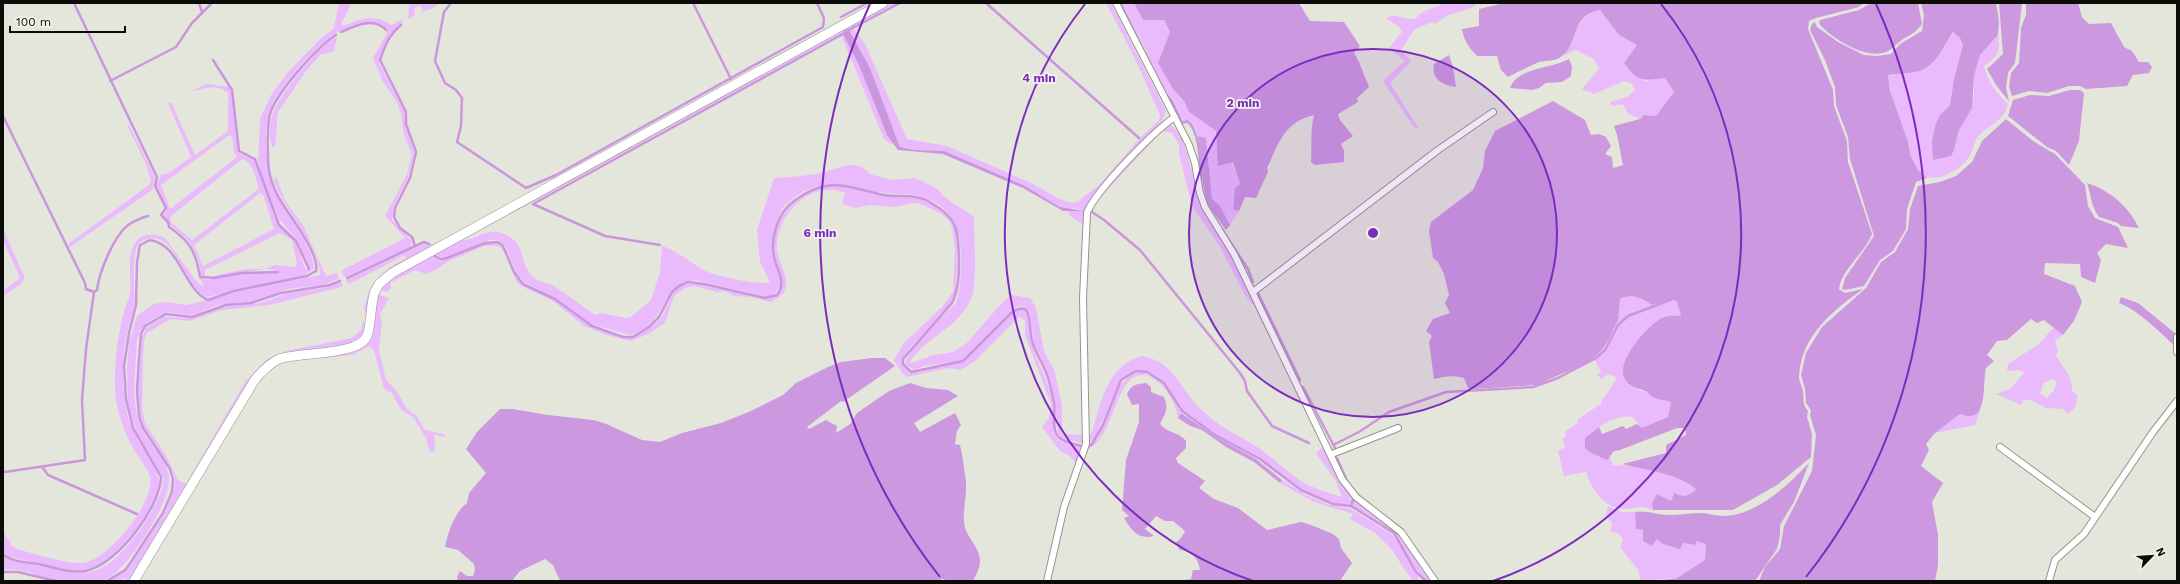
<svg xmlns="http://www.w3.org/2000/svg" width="2180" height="584" font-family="'Work Sans',sans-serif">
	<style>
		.green { fill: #eabbfc; fill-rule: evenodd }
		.forest { fill: #cc98e0 }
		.water { fill: #ca96de }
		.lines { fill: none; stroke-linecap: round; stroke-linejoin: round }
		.stream { stroke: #ca96de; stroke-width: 2.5 }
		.street-casing { stroke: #95968b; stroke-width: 8 }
		.secondary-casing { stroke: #95968b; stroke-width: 10 }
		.street { stroke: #fff; stroke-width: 6 }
		.secondary { stroke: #fff; stroke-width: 9 }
		.ring { fill: none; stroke: #7b2cbf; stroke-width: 2 }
		.centre { fill: #7b2cbf; stroke: #f2f3e8; stroke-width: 2 }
		.ring-label { font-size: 12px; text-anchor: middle; font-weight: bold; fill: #7b2cbf; stroke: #f2f3e8; stroke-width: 3.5; stroke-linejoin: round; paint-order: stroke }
	</style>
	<rect width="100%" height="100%" fill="#e5e6db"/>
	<g class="green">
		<path d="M339 3H352L341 24 344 26C360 18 376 14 391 25L401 20 403 22C388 34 384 45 379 63L405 113V125L414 152 408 178 393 208 392 220 411 240V247L344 277 341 271 405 238 385 216 407 174 412 154 404 135 401 113 397 102 383 82 373 58 386 35 387 29C375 16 356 24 342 30 320 40 278 87 270 110 263 128 266 171 273 188 283 214 313 242 314 269L303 276 207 297C183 289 175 220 139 243 130 260 136 287 134 306 133 315 129 324 127 333 121 361 121 392 129 420 134 439 158 465 159 482 159 510 110 567 83 570 68 572 24 561 9 556L3 552V531L12 546 17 549C36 554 64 564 83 563 107 561 156 502 150 477 148 469 142 463 138 456 127 440 119 419 116 400 113 373 116 346 122 319 124 310 128 301 130 293 132 278 126 258 134 245 140 232 154 233 165 238L197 282 204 287 200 278 206 280 241 274 280 272C266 262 211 284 201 275 200 260 193 242 180 233 173 227 167 223 163 215L167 210 156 185 161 175 170 172 191 157 168 103 171 102 195 155 228 131V93C215 82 204 90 191 91L206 84 229 87 232 94 238 151 240 154 254 159 278 226 295 241 306 270 308 267 298 241 279 219 261 173 258 161 260 119 271 95 288 72 319 40 334 28ZM228 136H232L234 153 237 157 170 209 161 185ZM242 159C254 162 255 179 259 189L192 240 171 222 170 217ZM260 193 263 194 274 229 203 266 194 245ZM280 233 292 240 297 264 296 267 275 265 264 269H245L214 276H205V270Z"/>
		<polygon points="409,3 439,3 435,7 423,12 421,6 414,8 415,15 408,19"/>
		<path d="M892 3H897L848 30 844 29 843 33 463 240C475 240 486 229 498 232 528 240 517 260 532 276 537 281 545 282 552 285 567 294 581 305 595 315L602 313 626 318 631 317 651 300 660 272 662 246C679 252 691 263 706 271 715 276 761 286 770 282L760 262 757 230 774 178C789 177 803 176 817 174 832 172 857 155 869 174L892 180 915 178 938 189 943 196 974 217C974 234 977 283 972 297 968 306 961 316 954 322 940 335 920 345 910 362L912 363 933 355 953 352 966 344 1000 305 1011 295 1030 298 1036 308 1044 351 1055 372 1062 406V434L1083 435 1082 443 1062 438 1058 434 1055 399 1050 380 1034 344 1030 314 1023 306H1019L1011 311 961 361 925 366 914 370 906 365C903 353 946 312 956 303 961 289 961 273 961 258 961 226 952 206 919 196 908 193 896 195 886 193 854 189 824 175 795 197 791 201 785 204 782 209 774 224 769 243 773 259 776 268 780 276 781 285L774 295 767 297 699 281C662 275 668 327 630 335L591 324 556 298 524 282 516 272 506 247 499 240C478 236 457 265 436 255L435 253Z"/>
		<polygon points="1106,3 1111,3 1166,111 1162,121 1087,204 1084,225 1069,215 1068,211 1082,211 1081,209 1060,207 1025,186 939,151 914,150 900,147 870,68 849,30 854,29 865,44 907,139 947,146 1033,184 1059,199 1072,203 1077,202 1099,185 1140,138 1159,120 1160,115 1135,59"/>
		<polygon points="1121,3 1134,3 1143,20 1164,20 1170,32 1158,63 1173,89 1184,101 1189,112 1216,131 1219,166 1232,162 1240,184 1235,188 1233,208 1239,211 1230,225 1220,206 1212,200 1206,138 1198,136 1196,129 1188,120 1183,121 1174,101 1159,84 1145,48"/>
		<path d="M1444 3H1478L1471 8 1446 16 1435 24 1432 22 1414 30 1401 50 1411 61 1390 83 1419 129 1414 127 1383 81 1405 61 1389 48 1402 32 1399 27 1386 18C1396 13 1400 18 1410 19 1417 20 1418 15 1423 12 1430 8 1437 7 1444 3Z"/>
		<path d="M1600 10 1619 35 1637 45 1624 63 1645 81 1665 78 1674 92 1656 116 1644 115 1640 119 1628 114 1623 104 1612 106 1610 102 1627 97 1635 90 1632 84 1624 81 1594 94 1582 89 1599 69 1594 59 1575 50 1562 56C1575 39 1576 14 1600 10Z"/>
		<path d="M1954 32 1960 38 1963 45 1954 79 1950 105 1940 115 1954 150 1959 130 1974 96V76L1980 55 1998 35C2001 51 1998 57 1984 66 1987 80 1997 94 2008 104 2003 123 1990 123 1978 137 1973 143 1973 152 1968 159 1957 172 1932 187 1918 171 1911 163 1911 152 1908 142 1901 119 1891 99 1888 75 1910 72 1929 70 1942 50 1946 44 1949 38 1954 32Z"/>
		<path d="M844 35C867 69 873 111 894 146L884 139 842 37Z"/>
		<path d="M337 37 334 51 320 55 306 71 278 112 275 147H272C269 136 269 123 273 113 281 93 318 46 337 37Z"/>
		<polygon points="127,125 129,125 155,177 152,190 70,247 68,244 149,185 151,181 146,164"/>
		<polygon points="1171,125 1179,133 1187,153 1202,209 1230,251 1255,303 1252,304 1244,293 1219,245 1192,206 1179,154 1179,144 1172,133 1162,131 1098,200 1092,212 1089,209 1125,167 1166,126"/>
		<path d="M273 178 277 179 285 200 304 227 326 276 337 273 339 279 322 285 288 289 254 301 218 305 192 315 168 312 148 322 141 330 137 340C136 367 130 401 141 427 148 444 166 458 169 476 173 499 125 577 101 581 89 583 71 583 59 581 40 578 22 566 3 570V556L13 561 77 573C86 573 95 572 103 567 124 557 165 502 163 478L138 436 128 405 127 368 129 343 137 316 154 304 166 302 187 305 237 292 320 275C319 242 283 211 273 178Z"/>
		<path d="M825 186H837L887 196 921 199 945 212 954 225 958 240 956 291 951 303 909 349 902 360 903 365 909 372H916L963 362 1012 313 1018 309H1023C1032 316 1028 331 1031 341 1036 363 1050 381 1053 404 1055 414 1050 430 1056 437 1061 444 1075 445 1082 447L1076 463 1070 456 1060 451 1042 427 1049 418 1051 404 1025 335V321L1020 316 975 361 961 370 948 368 907 377 902 373 894 360 903 344 943 306 953 292 955 249 952 227 949 220 940 213 920 204 914 203 895 207 870 205 855 208 842 204 845 193C810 178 774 217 777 251 779 263 788 275 786 287 785 295 777 298 771 302L751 297 734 296 725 291 717 292 694 286 685 288 674 296 665 323 648 334 631 341 607 335 584 326 553 301 521 286 516 281 505 253 499 246H484L447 262 436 270 426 274 415 270 390 283 391 288 388 292 379 290 382 284 433 254 441 259H447L485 244 495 242 503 248 516 277 523 284 556 301 592 327 622 337 632 338 654 325 662 317 673 293 679 287 689 284H702L768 299 778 295C789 282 776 266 774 251 770 220 796 192 825 186Z"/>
		<polygon points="3,229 25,278 21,284 3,296 3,291 20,278 3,240"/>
		<path d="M432 243 433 245 388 270 379 279 367 316C363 311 364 307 366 301 371 279 387 268 406 258L405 255C396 259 351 284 348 284L346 280 424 244 428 245Z"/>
		<path d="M341 282 343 286 338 288 269 305 222 310 189 321 170 319 147 333 144 341 143 356 142 409 145 423 165 454 178 480 186 484 245 382 267 359 286 351 352 338 361 330 363 320 365 324C364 329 364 334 360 338 349 350 288 358 270 361L130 581 124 578 120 581H110L131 565 165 513 174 491 175 479 172 470 144 427 140 415 138 391 142 338 146 328 164 317 192 318 223 307 261 303 285 294 323 288Z"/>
		<polygon points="377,294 389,298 380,314 382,322 379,350 386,380 396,390 407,409 416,415 425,430 443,434 446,438 434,434 435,449 432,453 429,450 426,438 413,417 401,410 392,393 384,389 374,350 369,346 353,355 277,362 361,346"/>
		<path d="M1627 296 1641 298 1652 305 1673 298 1677 302 1681 316H1664L1628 384 1641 391H1645L1658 399 1671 402 1668 417 1642 429 1633 417C1616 414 1598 427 1585 438L1591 453 1606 459 1610 457 1613 466C1635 462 1679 476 1696 489 1688 497 1683 497 1674 493L1671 501 1652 504 1653 510C1644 505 1635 508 1625 509 1605 509 1590 488 1586 472L1564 476 1558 451 1565 447 1562 439 1566 436 1565 432 1578 423 1577 420 1602 403 1601 399 1604 398 1617 378 1608 374 1601 379 1597 374 1601 372 1594 358C1605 348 1613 335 1617 321 1619 314 1618 306 1620 299Z"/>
		<path d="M2054 327 2063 335 2055 341 2058 350 2056 356C2063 367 2073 377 2072 391L2077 395C2077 404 2075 410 2068 414L2063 409 2046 408 2031 400H2024L2021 405 1996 394 2010 389 2024 373 2019 370 2007 371 2008 364 2039 344ZM2052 379 2057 382 2054 390 2047 398 2040 393 2043 386 2042 384Z"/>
		<path d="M1142 356C1175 362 1179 388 1201 409 1217 426 1240 436 1259 448 1274 459 1287 472 1303 482 1315 489 1329 493 1342 497L1335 480 1316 453 1324 446 1348 493 1398 534 1430 581H1427L1417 571 1394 532 1351 505 1334 503 1302 489 1260 459 1216 434 1182 411 1166 383 1146 371 1135 370 1120 381 1095 438 1087 445C1089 435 1094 428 1096 418 1104 391 1112 364 1142 356Z"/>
		<path d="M1142 372 1163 383 1181 413 1178 418C1176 404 1168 390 1157 381 1115 352 1118 439 1087 450 1089 446 1096 442 1099 436 1110 415 1113 375 1142 372Z"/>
		<path d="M1981 408 1975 425 1935 433 1960 414C1971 419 1974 417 1981 408Z"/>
		<polygon points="1282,480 1306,495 1327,504 1351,509 1390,533 1396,537 1418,576 1418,581 1412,580 1391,549 1375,533 1350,519 1353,514 1314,502 1280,483"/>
		<polygon points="1608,506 1622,512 1635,512 1636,529 1643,530 1657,539 1695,545 1697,541 1706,543 1705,560 1677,578 1641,581 1638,570 1620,547 1623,539 1618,533 1611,532 1612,523 1606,516"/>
	</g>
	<g class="forest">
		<path d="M1134 3H1299L1310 21 1344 22 1360 46 1354 53 1359 62 1369 87 1357 98 1358 102 1338 114 1340 120 1353 136 1341 144 1344 151V162L1315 165 1311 162C1312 147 1310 130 1314 115 1284 122 1279 143 1267 168L1268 172 1256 198 1245 197 1239 211 1233 209 1235 188 1240 184 1233 162 1218 166 1216 131 1189 112 1184 101 1173 89 1158 63 1170 32 1164 20H1143Z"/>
		<path d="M1504 3H1864L1859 7 1816 18 1809 21 1808 29 1833 90 1834 106 1847 141 1848 162 1872 234C1865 253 1841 270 1839 289L1845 293 1863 289C1832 311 1801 336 1799 377 1799 382 1802 386 1803 391 1804 399 1802 404 1808 411L1807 417 1812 434 1811 457 1777 485 1733 510H1653L1652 504 1657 494 1671 501 1674 493C1683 497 1688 497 1696 489 1676 473 1646 470 1622 464L1666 453V445L1686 435 1685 428H1677L1620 450 1614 451 1607 460 1591 453 1585 448V438L1599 427 1602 434 1623 426 1626 429 1637 424 1642 428 1668 417 1671 402C1665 400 1658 400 1653 397 1650 396 1648 392 1646 391 1637 388 1628 387 1624 377 1617 360 1648 325 1662 318 1667 315 1675 316 1681 316L1677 302 1673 299 1652 305C1641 298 1632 293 1620 299L1618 320 1609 339 1601 351 1589 362 1536 385 1474 389 1468 388 1464 378C1453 375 1446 376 1434 379L1429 342 1432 336 1426 331 1433 319 1450 313 1445 303 1449 295 1444 274 1438 262 1433 258 1429 231 1431 222 1473 190 1483 168 1485 151 1495 131 1553 101 1585 120 1591 135 1599 134 1606 137 1611 146 1605 154 1612 157 1613 168 1623 165C1620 152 1619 139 1614 126L1640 119 1644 115 1656 116 1674 92 1665 78C1644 81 1637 82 1624 63L1637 45 1619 35 1600 10C1570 15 1579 43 1562 56 1555 62 1547 60 1539 62 1529 66 1518 72 1508 77L1501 70 1497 56H1477C1469 48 1464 41 1462 29L1479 26V9Z"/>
		<path d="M1871 3H1918L1922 24C1916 32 1911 35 1903 39 1897 43 1892 50 1886 52 1866 60 1830 38 1819 23L1820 20 1859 10Z"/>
		<path d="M1921 3H1996L1999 21 1998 35 1980 55 1974 76 1972 108 1959 130 1954 150 1951 156 1933 160 1932 142 1935 126 1940 115 1950 105 1954 79 1963 45 1960 38 1953 32C1944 45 1936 66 1919 71 1909 74 1898 73 1888 75L1890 90 1908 142 1911 157 1918 170 1927 178 1916 182 1907 209 1906 229 1893 251 1880 260 1864 286 1845 290 1842 289 1845 278 1874 236 1850 159 1848 137 1836 105 1835 87 1825 60 1810 30 1812 24 1815 22 1817 27 1838 42 1864 55 1877 56 1891 54 1900 44 1922 31 1924 15Z"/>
		<polygon points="1999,3 2022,3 2015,63 2008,73 2006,88 2009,101 1996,85 1987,69 2003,54"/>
		<polygon points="2026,3 2078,3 2082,17 2089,24 2111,23 2124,47 2132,51 2139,62 2148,62 2152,67 2149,73 2133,75 2127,86 2086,89 2080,86 2069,86 2047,93 2029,91 2012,96 2009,87 2011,73 2019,63 2021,28 2026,15"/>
		<path d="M1449 55 1453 67 1456 87C1442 85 1431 79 1434 64Z"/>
		<path d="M1569 59 1572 67 1571 76 1562 82 1546 83 1539 88 1532 90 1510 88C1518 67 1551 69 1569 59Z"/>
		<polygon points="2070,90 2080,90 2084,93 2079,141 2069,165 2056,151 2047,147 2008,116 2013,100 2030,95 2049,96"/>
		<path d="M2006 119 2033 141 2055 154 2085 185 2088 206 2095 218 2118 227 2128 248 2106 244 2097 253 2101 260 2095 283 2081 277 2080 264 2045 263 2044 274 2075 286 2082 302 2074 321 2063 335 2044 320 2037 323 2031 319 2007 340 1997 341 1987 355 1994 361 1986 368C1982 385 1989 426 1960 414L1935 433 1926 444 1929 450 1921 466 1943 483 1932 502 1938 535V565L1935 581H1759L1765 567 1780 549 1784 526 1812 471 1816 435 1810 415 1811 410 1806 403 1805 389 1801 375 1806 353 1822 327 1866 288 1881 262 1895 252 1908 229 1910 209 1918 186 1940 182 1956 176 1972 162 1982 141Z"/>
		<polygon points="1198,136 1206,138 1212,199 1220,206 1230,225 1226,230 1207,204 1203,184"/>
		<path d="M2087 183C2111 191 2128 206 2139 228L2121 226 2118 223 2099 217C2090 204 2092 197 2087 183Z"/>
		<path d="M2121 297 2138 303 2176 334 2174 340 2175 346C2158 331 2140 311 2119 303Z"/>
		<path d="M872 358H885L895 366 843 402 841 401 807 427 809 429 826 420 837 426 836 433 850 424 857 413 867 406 889 391 910 383 926 388 948 390 958 396 914 423 920 432 955 413 961 425 957 431 955 444 960 445C963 457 964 469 966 481 967 495 963 508 964 522 965 537 980 546 980 561 980 567 976 576 973 581H947L943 579 937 581H560L553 565 545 559 520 571 512 581H458L457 577 460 571 467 576H473L475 570 474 564 458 550 445 547C448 532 455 512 467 503L469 493 486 473 466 449 477 432 500 409H512L548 415 593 420 604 423 642 440 660 442 682 433 721 423 751 411 783 395 796 383 828 367 841 362Z"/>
		<path d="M1146 383 1151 387V392L1164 397C1169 409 1165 414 1160 424 1167 433 1179 432 1186 441V448L1176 458 1178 463 1205 481 1199 488 1214 499 1238 508 1267 530 1301 522 1311 525 1333 534 1339 539 1341 548 1352 563 1340 581H1180L1191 579 1193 570H1200C1198 558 1192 551 1180 550L1175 543 1181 538 1185 531 1173 521H1165L1156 516 1145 529 1154 536C1138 540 1132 531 1124 518L1129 516 1122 510 1126 460 1139 422V404L1132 405 1127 394C1131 385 1136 384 1146 383Z"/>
		<polygon points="1181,413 1216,437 1256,459 1282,480 1280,483 1254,462 1226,447 1202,430 1190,426 1178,418"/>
		<path d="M1809 463 1794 502 1780 525V535L1777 549 1755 581H1658L1677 578 1705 560 1706 544 1697 541 1695 545 1683 543 1680 549 1663 544 1657 539 1652 546 1643 541V530L1636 529 1635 512C1647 510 1656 515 1668 515 1679 515 1691 513 1701 513 1708 513 1715 516 1723 516 1756 516 1788 485 1809 463Z"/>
	</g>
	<polygon class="water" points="844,29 849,30 870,68 900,147 914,150 944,151 1025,186 1060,207 1085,211 1063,211 1023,188 943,154 898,150 887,135 859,65 843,34"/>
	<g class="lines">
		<g class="stream">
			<path d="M74 3 157 177 155 186 166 208 161 215 168 222 169 227C190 241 196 252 200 277L214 278 241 273 278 272"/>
			<polyline points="199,3 202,12"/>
			<polyline points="451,3 444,12 435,61 445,83 456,90 462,98 461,126 457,142 526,188 556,175 823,27 824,18 817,3"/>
			<polyline points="693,3 731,79"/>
			<polyline points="986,3 1139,138"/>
			<polyline points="1120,3 1150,63"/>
			<polyline points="841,17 867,3"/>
			<path d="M401 25C389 35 385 45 380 60L406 112V124L416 152 410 178 395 208 394 217 400 228 412 237 415 246"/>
			<polyline points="849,30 900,3"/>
			<path d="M341 32C355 26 374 16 386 30"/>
			<polyline points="213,60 232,90 239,151 255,159 279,225 296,241 309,269"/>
			<polyline points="110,81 176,47 192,23 212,3"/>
			<path d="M1164 92 1172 101 1182 123 1187 121C1201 131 1200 166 1201 182"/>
			<path d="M3 116 85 283 86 289 94 292 97 290C99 273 113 237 128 225 134 221 141 218 148 216"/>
			<polyline points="1092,212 1104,220 1140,250 1240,373 1245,381 1247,391 1272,426 1309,443"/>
			<polyline points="1221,228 1248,269 1253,282"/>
			<polyline points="660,245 605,236 533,204 843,34"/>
			<path d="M435 256 441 259 447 258 485 243 498 242 503 246 514 272 523 284 555 299 592 326 623 337H633L649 327 659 317 672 292 679 286 688 282 704 284 765 298 777 295C786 283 779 273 775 261 769 240 777 213 794 201 829 175 846 187 884 195 895 197 908 195 920 198 926 199 931 203 936 206 959 220 958 234 959 258 959 273 959 289 952 303L903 359V364L911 372 963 361 1011 313C1034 297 1028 327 1032 341 1035 353 1043 363 1047 375 1050 383 1052 393 1054 402 1056 412 1051 426 1057 435 1061 442 1075 444 1082 446"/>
			<polyline points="347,278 424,242 429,244"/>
			<polyline points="1258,293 1300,380"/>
			<polyline points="1303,387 1335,448"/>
			<polyline points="1333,445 1359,432 1389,412 1446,392 1533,387 1558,378 1596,358 1605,350 1618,325 1628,316 1678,297"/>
			<polyline points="1089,446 1092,444 1103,425 1121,380 1136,371 1147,372 1164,383 1182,411 1215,435 1260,459 1301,490 1333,504 1351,506 1394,533 1416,572 1426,581"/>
			<polyline points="1337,458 1348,483"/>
			<polyline points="43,468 48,475 137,514"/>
			<polyline points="5,472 85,460 82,400 86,349 94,292"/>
			<polyline points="1351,506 1353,500"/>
			<path d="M3 554C12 562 26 562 38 564 53 567 74 575 89 570 119 561 160 508 161 477L133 428 126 399 124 366 129 333 136 305 137 262 140 245 150 240C181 245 183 289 208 300L234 291 307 276 316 271C320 254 291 218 282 203 277 195 272 185 270 175 267 165 267 124 270 114 276 93 317 47 336 35"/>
			<polyline points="3,572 18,572 56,581"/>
			<polyline points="107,581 125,570 131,562 163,513 172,492 173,479 170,469 143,428 139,416 137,391 139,358 141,334 145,326 166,314 192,317 226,305 251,303 281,293 330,285 340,281"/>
		</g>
		<g class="street-casing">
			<g id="street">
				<polyline points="1116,3 1189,145 1195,163 1200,193 1205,207 1234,254 1342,479 1356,497 1401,532 1435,581"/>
				<polyline points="1253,292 1438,150 1493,112"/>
				<polyline points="2177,337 2177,352"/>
				<polyline points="2000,447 2095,517"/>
				<polyline points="1332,454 1398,428"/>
				<path d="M1047 581 1064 507 1086 444 1083 298 1087 213C1095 191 1155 130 1175 117"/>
				<polyline points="2049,581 2055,560 2084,534 2153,432 2177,401"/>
			</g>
		</g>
		<g class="secondary-casing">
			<path id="secondary" d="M134 581 254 381C261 372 269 364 279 359 298 352 359 356 367 336 372 322 370 305 375 291L379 284 392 273 883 3"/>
		</g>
		<use href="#street" class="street"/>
		<use href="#secondary" class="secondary"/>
	</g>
	<circle cx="1373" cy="233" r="184" fill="#7b2cbf" fill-opacity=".12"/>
	<g class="ring">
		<circle cx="1373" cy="233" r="184"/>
		<path d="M1253 581A368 368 0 0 1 1085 4M1661 4A368 368 0 0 1 1493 581"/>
		<path d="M940 577A553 553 0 0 1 870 4M1876 4A553 553 0 0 1 1806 577"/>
	</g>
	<circle cx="1373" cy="233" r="6" class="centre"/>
	<g class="ring-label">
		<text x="1039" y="82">4 min</text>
		<text x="1243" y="107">2 min</text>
		<text x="820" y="237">6 min</text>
	</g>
	<rect width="2180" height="584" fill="none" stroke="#0b0c08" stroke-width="8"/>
	<g transform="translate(2152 556) rotate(65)" stroke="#f2f3e8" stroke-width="3" paint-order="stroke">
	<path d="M0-3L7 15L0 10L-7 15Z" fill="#0b0c08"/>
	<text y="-6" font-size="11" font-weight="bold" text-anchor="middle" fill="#0b0c08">N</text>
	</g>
	<path d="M10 26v6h115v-6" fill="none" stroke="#0b0c08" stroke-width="2"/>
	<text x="16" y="26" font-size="12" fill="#0b0c08" stroke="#f2f3e8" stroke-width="3" paint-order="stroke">100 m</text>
</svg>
